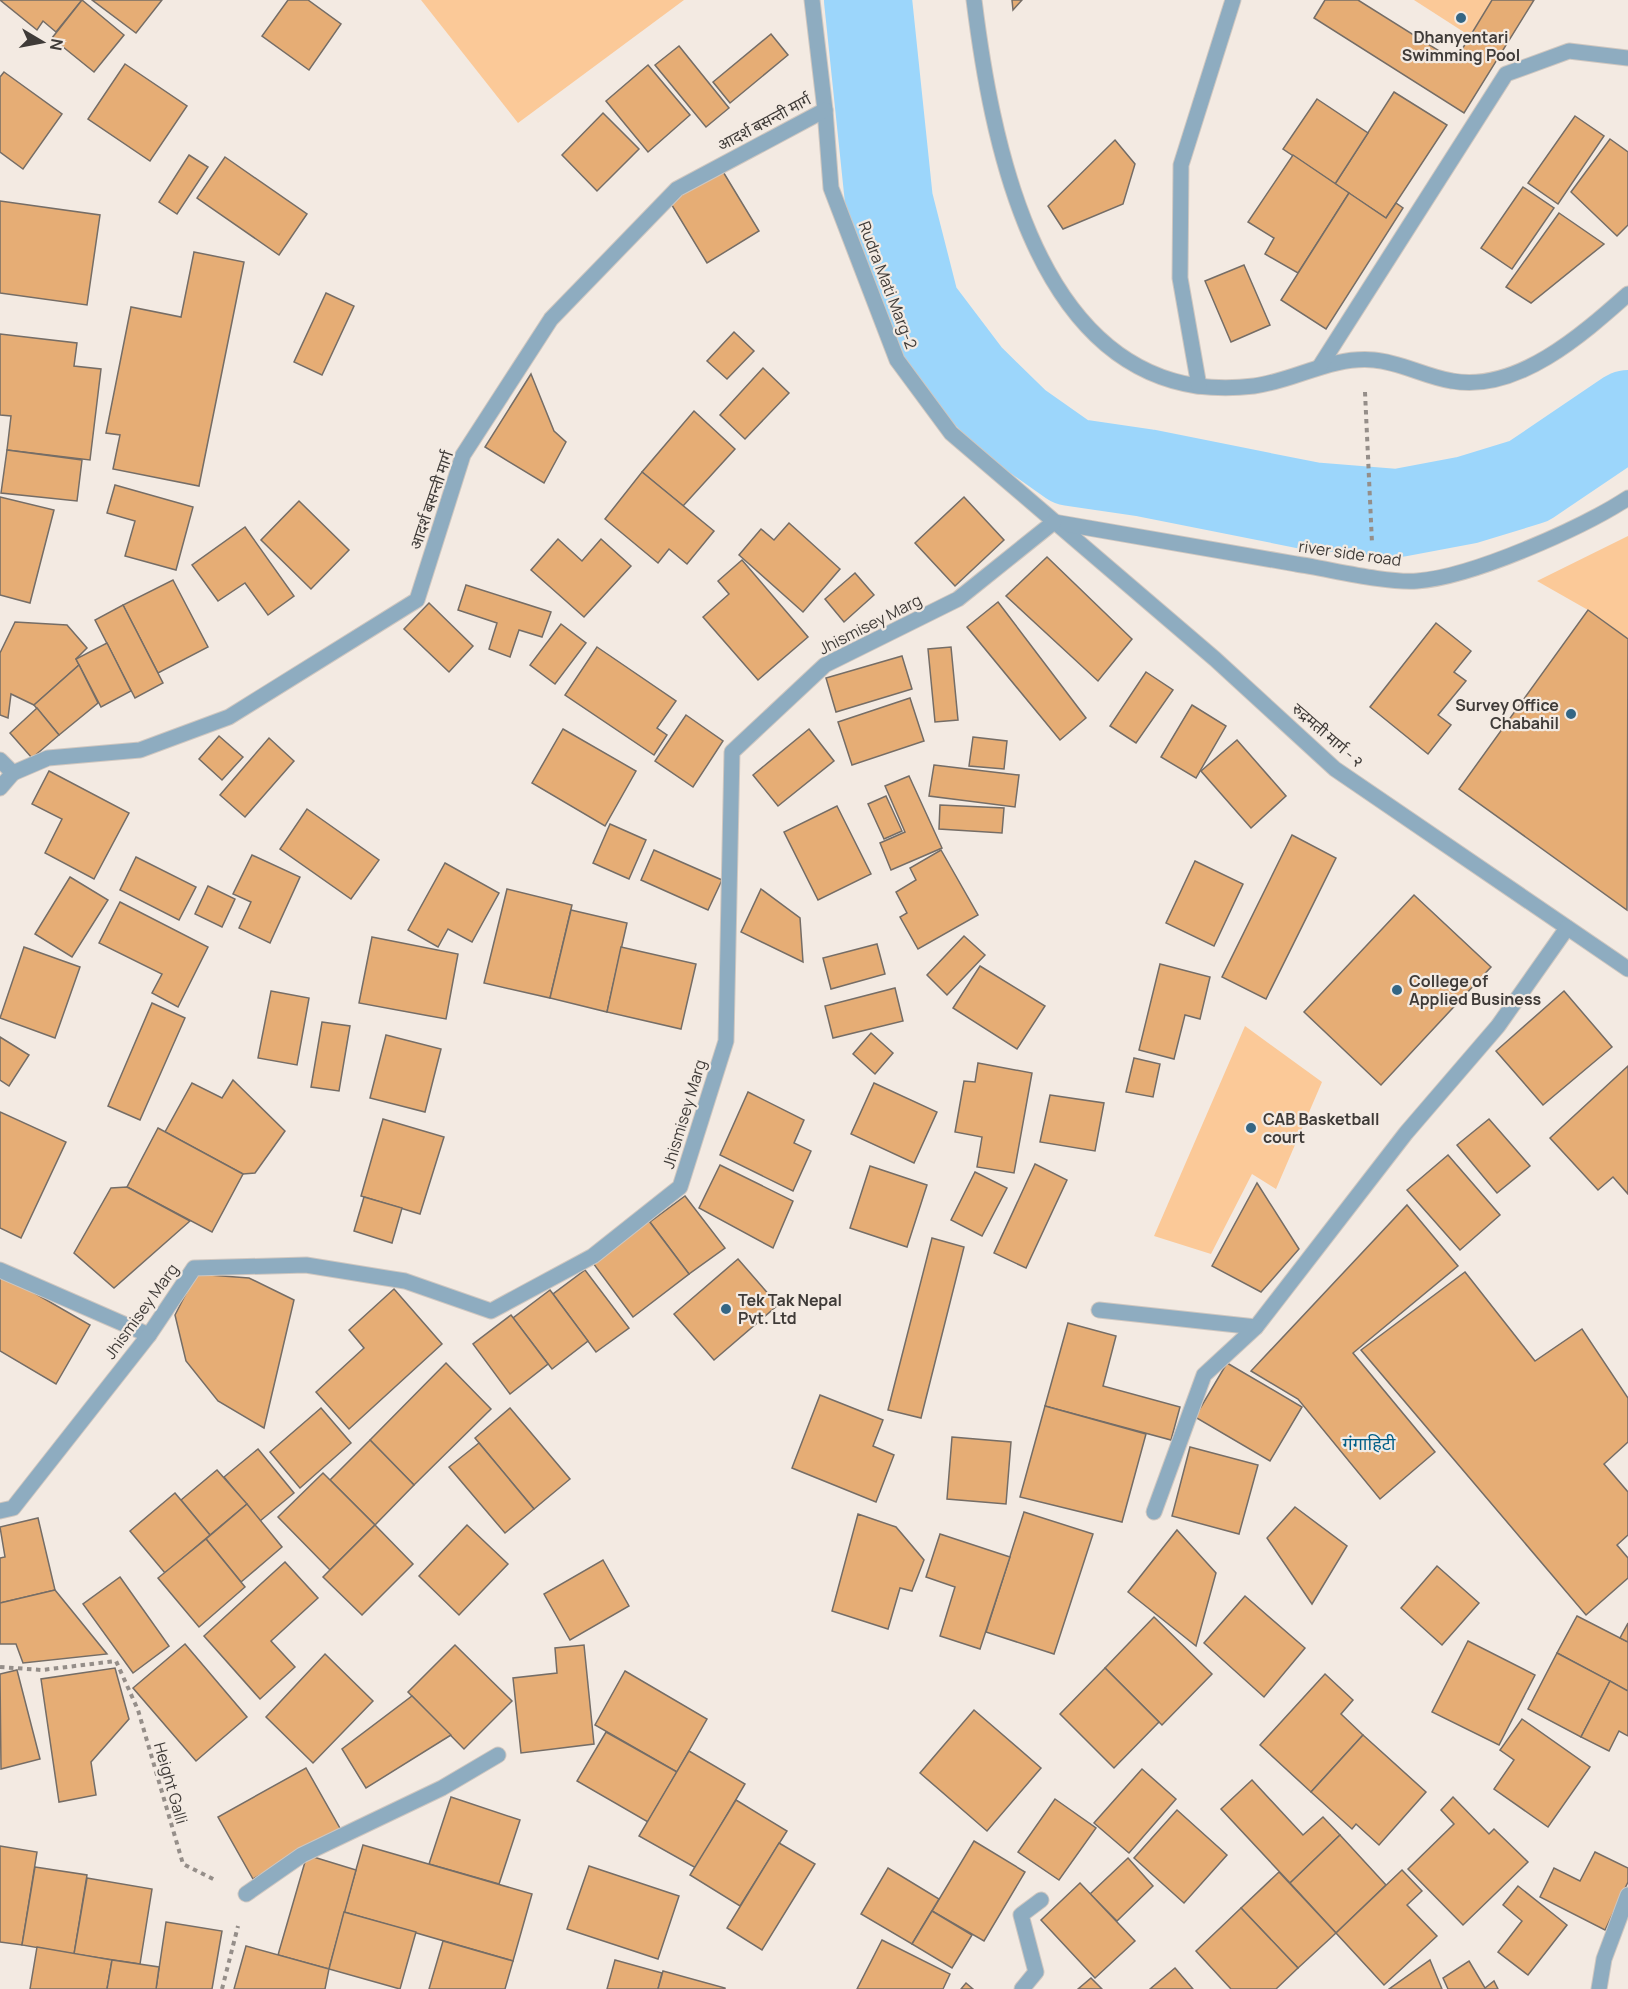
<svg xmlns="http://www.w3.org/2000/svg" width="1628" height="1989" font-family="Manrope,'Noto Sans Devanagari',sans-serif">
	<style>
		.green { fill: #fbc998 }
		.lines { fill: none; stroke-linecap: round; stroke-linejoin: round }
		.river { stroke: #9cd6fb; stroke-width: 88 }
		.building { fill: #e6ad75; stroke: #756d66; stroke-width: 1.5 }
		.minor-casing { stroke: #cfc7c0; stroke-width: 17 }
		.path { stroke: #958e89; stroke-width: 4; stroke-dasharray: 4.5 4.5; stroke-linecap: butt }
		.minor { stroke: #8eacc0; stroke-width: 15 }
		.poi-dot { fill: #346684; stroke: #f3eae2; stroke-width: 2 }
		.labels { text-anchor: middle; stroke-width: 4.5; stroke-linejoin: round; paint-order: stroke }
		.poi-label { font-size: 16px; font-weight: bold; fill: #3f3b38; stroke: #f3eae2; text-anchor: start }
		.street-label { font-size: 16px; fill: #3f3b38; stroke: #f3eae2 }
		.neighbourhood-label { font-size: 18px; fill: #015f88; stroke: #f3eae2 }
	</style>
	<rect width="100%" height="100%" fill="#f3eae2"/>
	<g class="green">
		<polygon points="421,0 684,0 518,123"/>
		<polygon points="1414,0 1492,0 1470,36"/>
		<polygon points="1628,536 1628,639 1588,610 1537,581"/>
		<polygon points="1245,1026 1322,1082 1276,1189 1252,1174 1211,1254 1154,1236"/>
	</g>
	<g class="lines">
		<polyline class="river" points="868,0 889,201 916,307 969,377 1017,424 1071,462 1146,473 1311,506 1398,513 1467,500 1529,481 1628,414"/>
	</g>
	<g class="building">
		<polygon points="0,0 82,0 56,32 43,21 37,30"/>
		<polygon points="82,0 124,35 94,72 52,38"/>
		<polygon points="92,0 162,0 136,33"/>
		<polygon points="288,0 308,0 341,24 309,70 262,36"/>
		<polygon points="1012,0 1022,0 1013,10"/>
		<polygon points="1325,0 1358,0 1455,61 1492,0 1534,0 1464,113 1314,18"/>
		<polygon points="771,34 788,55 730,103 713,82"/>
		<polygon points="679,46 729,108 706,127 655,65"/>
		<polygon points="125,64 187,106 150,161 88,119"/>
		<polygon points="648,65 690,115 648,152 606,101"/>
		<polygon points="4,72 62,114 23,169 0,152 0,77"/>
		<polygon points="1394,92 1447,125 1386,218 1335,184"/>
		<polygon points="1317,99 1368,133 1335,184 1283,149"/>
		<polygon points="603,113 639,149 597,191 562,155"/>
		<polygon points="1575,116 1604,136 1558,204 1528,183"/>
		<polygon points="1610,139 1628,152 1628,225 1617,236 1571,192"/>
		<polygon points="1115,140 1135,164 1123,204 1063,229 1048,206"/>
		<polygon points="189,155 208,167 177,214 159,202"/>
		<polygon points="1293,155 1349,193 1298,273 1265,254 1274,238 1248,222"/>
		<polygon points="225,157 307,214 279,255 197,198"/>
		<polygon points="722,170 759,231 707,263 670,202"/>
		<polygon points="1523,187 1554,208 1512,269 1481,248"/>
		<polygon points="1349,193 1386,218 1396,203 1403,208 1326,329 1281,300"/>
		<polygon points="0,201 100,215 87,305 0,293"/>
		<polygon points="1559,213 1604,244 1531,303 1506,287"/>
		<polygon points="194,252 244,262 199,486 113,469 120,435 106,433 131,307 181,317"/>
		<polygon points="1244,265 1270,325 1231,342 1205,281"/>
		<polygon points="326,293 354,306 322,375 294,362"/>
		<polygon points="734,332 754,351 727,379 707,361"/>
		<polygon points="0,334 77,343 74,366 101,369 90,460 7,450 11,416 0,415"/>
		<polygon points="763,368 789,393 745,439 720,415"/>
		<polygon points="531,374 554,431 566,442 544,483 485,447"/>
		<polygon points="694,411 735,449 683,506 642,472"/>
		<polygon points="7,450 82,460 77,501 1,493"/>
		<polygon points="642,472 714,531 687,564 669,549 658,563 605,519"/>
		<polygon points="115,485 193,507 176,570 125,556 135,521 107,513"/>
		<polygon points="0,497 54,510 30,603 0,595"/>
		<polygon points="964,497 1004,540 955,586 915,543"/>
		<polygon points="299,501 349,550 311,589 261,540"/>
		<polygon points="789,523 840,569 803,612 739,555 761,529 774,540"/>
		<polygon points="245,527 294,596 268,615 245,583 218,601 192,565"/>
		<polygon points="558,539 582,561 601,539 631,566 584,617 531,570"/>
		<polygon points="1047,557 1132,639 1098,681 1006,596"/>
		<polygon points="742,560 808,637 758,680 703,617 729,594 718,581"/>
		<polygon points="855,573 874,595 844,622 825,599"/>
		<polygon points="173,580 208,647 158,673 123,605"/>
		<polygon points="466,585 551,612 542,637 519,630 510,657 489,649 497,623 458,610"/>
		<polygon points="998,602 1086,718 1060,740 967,627"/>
		<polygon points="429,603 473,646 449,672 404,629"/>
		<polygon points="123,605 163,683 135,698 95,620"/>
		<polygon points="1588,610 1628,639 1627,910 1459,789"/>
		<polygon points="15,622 67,625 87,648 76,659 79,665 34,705 11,694 8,718 0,715 0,653"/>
		<polygon points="1436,623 1471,651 1454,672 1466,681 1438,715 1451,725 1428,754 1370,707"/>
		<polygon points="561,624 586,643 555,684 530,665"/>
		<polygon points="107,643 131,691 101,707 76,659"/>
		<polygon points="597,647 676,701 657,728 667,735 654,755 565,695"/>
		<polygon points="951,647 958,720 935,722 928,649"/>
		<polygon points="902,656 912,689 836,712 826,678"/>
		<polygon points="79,665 98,703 59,735 34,705"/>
		<polygon points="1146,672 1173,690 1136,743 1110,726"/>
		<polygon points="910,698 924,741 852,765 838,722"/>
		<polygon points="1192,705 1226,726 1196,778 1161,757"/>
		<polygon points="37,708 59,735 32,758 10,733"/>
		<polygon points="686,715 723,741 693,787 655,761"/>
		<polygon points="563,729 636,771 605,826 532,783"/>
		<polygon points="809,729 834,761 778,806 753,775"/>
		<polygon points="219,736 243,757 222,780 199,759"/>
		<polygon points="973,737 1007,741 1004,769 969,766"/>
		<polygon points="269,738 294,761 245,817 220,795"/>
		<polygon points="1237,740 1286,796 1251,828 1201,771"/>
		<polygon points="934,765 1019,775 1015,807 929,796"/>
		<polygon points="49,771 129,813 94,879 45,853 62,819 32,804"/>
		<polygon points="909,776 942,848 891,870 880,843 905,832 885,786"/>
		<polygon points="886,796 902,831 884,839 868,804"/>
		<polygon points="940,805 1004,808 1002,833 939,829"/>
		<polygon points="837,806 871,874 818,900 784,832"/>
		<polygon points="307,809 379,860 351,899 280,849"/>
		<polygon points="610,824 646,840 629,879 593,863"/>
		<polygon points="1292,835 1336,858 1266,999 1222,977"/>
		<polygon points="654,850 722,880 708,910 641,880"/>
		<polygon points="941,850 978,915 918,949 900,917 907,913 896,892 916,880 910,868"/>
		<polygon points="252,855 300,877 270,943 239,928 251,902 233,894"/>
		<polygon points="136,857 196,887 179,920 120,890"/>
		<polygon points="1195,861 1243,884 1214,946 1166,923"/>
		<polygon points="445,863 499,893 472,942 448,929 438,947 408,930"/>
		<polygon points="70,877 108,900 72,957 35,934"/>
		<polygon points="208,886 235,899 222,927 195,914"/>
		<polygon points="507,889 572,905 550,998 484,983"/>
		<polygon points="761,889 800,918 803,962 741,932"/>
		<polygon points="1414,895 1491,967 1381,1085 1304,1012"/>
		<polygon points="120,902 208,947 178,1007 152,993 162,974 99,943"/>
		<polygon points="571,910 627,923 607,1012 550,998"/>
		<polygon points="964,936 985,955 947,995 927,975"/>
		<polygon points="372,937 458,954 446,1019 359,1003"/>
		<polygon points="877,944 885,974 831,989 823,958"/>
		<polygon points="24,947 80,967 55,1038 0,1018"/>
		<polygon points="621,947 696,964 681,1029 607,1012"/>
		<polygon points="1160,964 1210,977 1200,1019 1185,1015 1174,1059 1139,1050"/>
		<polygon points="980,966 1045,1006 1017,1049 953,1008"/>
		<polygon points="895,988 903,1021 833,1038 825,1006"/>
		<polygon points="271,991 309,998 297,1065 258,1058"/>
		<polygon points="1564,991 1612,1047 1543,1105 1496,1051"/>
		<polygon points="152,1003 185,1018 140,1120 108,1106"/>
		<polygon points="322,1022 350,1026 339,1091 311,1087"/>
		<polygon points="871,1033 893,1053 875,1074 853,1054"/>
		<polygon points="386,1035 441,1049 425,1112 370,1098"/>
		<polygon points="0,1037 29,1055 9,1086 0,1080"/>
		<polygon points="1134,1058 1160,1064 1153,1097 1126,1092"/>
		<polygon points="978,1063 1032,1073 1014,1173 977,1167 982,1137 955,1132 964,1081 975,1082"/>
		<polygon points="1628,1066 1628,1194 1613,1177 1598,1190 1550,1138"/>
		<polygon points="233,1080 285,1131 255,1173 243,1174 165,1132 192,1083 222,1098"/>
		<polygon points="874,1083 937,1112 914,1163 851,1134"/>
		<polygon points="748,1092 804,1120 794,1143 811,1151 793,1191 720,1155"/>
		<polygon points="1050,1095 1104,1103 1095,1151 1040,1142"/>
		<polygon points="0,1112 66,1142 21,1238 0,1228"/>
		<polygon points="383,1119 444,1137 420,1214 361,1196"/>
		<polygon points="1489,1119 1530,1166 1497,1193 1457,1145"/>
		<polygon points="158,1128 243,1174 212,1232 127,1187"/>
		<polygon points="1448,1155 1500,1215 1460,1250 1407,1190"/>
		<polygon points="1035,1164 1067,1180 1026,1268 994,1253"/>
		<polygon points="720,1165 793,1201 773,1248 699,1208"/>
		<polygon points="870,1166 927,1185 907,1247 850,1228"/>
		<polygon points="975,1172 1007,1188 982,1236 951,1220"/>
		<polygon points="1257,1183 1299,1249 1261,1292 1212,1266"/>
		<polygon points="127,1187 190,1221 114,1288 74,1253 111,1188"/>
		<polygon points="685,1196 725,1248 689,1274 650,1222"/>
		<polygon points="364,1197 402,1208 392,1243 354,1231"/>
		<polygon points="1407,1205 1458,1266 1353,1353 1435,1452 1380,1499 1298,1399 1251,1371"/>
		<polygon points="649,1221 689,1274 633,1317 593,1263"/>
		<polygon points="932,1238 964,1247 921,1418 888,1410"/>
		<polygon points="738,1259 778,1305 714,1360 674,1314"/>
		<polygon points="585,1270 629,1328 596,1352 553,1294"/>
		<polygon points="1465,1272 1535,1361 1582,1329 1628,1398 1628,1442 1604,1464 1628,1492 1628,1535 1617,1545 1628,1558 1628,1578 1586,1615 1361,1350"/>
		<polygon points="196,1274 249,1278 294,1300 264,1428 218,1401 186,1361 175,1315"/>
		<polygon points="3,1275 90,1325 56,1384 0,1351 0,1279"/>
		<polygon points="394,1289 442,1344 349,1429 316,1392 364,1348 349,1330"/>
		<polygon points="550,1290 588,1341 552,1369 513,1318"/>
		<polygon points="511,1315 548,1364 510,1394 473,1344"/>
		<polygon points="1068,1323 1116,1336 1103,1386 1180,1407 1171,1440 1045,1406"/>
		<polygon points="446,1363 491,1409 414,1485 370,1440"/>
		<polygon points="1227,1363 1302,1407 1270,1461 1195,1417"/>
		<polygon points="820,1395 883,1420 873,1446 894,1455 876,1502 792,1468"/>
		<polygon points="1045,1406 1146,1434 1122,1522 1020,1497"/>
		<polygon points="321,1408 351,1443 300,1488 270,1452"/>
		<polygon points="510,1408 570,1479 534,1509 475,1438"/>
		<polygon points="952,1437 1011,1442 1006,1504 947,1499"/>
		<polygon points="370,1440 414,1485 375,1525 330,1480"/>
		<polygon points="479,1443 534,1509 505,1533 449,1467"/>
		<polygon points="1190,1447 1258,1465 1239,1534 1172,1516"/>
		<polygon points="258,1449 294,1493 260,1521 224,1477"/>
		<polygon points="217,1470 247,1504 210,1535 181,1500"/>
		<polygon points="323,1473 375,1525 330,1570 278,1517"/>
		<polygon points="175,1493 210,1535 165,1573 130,1531"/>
		<polygon points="247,1504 282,1547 241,1582 206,1539"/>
		<polygon points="1295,1507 1347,1546 1312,1604 1267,1538"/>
		<polygon points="1024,1512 1093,1534 1054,1654 986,1632"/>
		<polygon points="858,1514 896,1527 924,1560 912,1591 900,1588 888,1629 832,1611"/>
		<polygon points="38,1518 55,1590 0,1603 0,1558 5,1557 0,1527"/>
		<polygon points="375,1525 413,1564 362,1615 323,1577"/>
		<polygon points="467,1525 508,1564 459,1615 419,1576"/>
		<polygon points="1177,1530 1216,1573 1196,1646 1128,1592"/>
		<polygon points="940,1534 1010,1557 980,1649 940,1636 955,1587 926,1577"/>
		<polygon points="206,1539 245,1587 199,1627 158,1578"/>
		<polygon points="603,1560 629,1606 570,1640 544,1594"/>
		<polygon points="285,1562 318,1598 271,1641 295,1667 260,1699 204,1636"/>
		<polygon points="1437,1566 1479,1603 1442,1645 1401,1608"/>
		<polygon points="120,1577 169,1646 133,1673 83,1604"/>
		<polygon points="55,1590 107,1654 23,1663 16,1644 0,1644 0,1603"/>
		<polygon points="1245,1596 1305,1648 1264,1697 1204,1643"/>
		<polygon points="1577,1616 1628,1642 1628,1691 1557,1653"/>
		<polygon points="1154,1617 1212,1674 1162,1725 1105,1668"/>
		<polygon points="1628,1623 1628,1642 1620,1638"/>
		<polygon points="1468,1641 1535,1675 1499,1745 1432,1712"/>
		<polygon points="185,1644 247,1717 196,1761 133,1688"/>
		<polygon points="455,1645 512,1701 464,1749 408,1692"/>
		<polygon points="584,1645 594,1744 521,1753 513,1678 557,1673 555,1648"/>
		<polygon points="1557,1653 1610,1681 1581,1737 1528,1709"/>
		<polygon points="325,1654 373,1701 313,1763 266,1717"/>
		<polygon points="115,1668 129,1719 91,1762 96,1795 59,1802 41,1679"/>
		<polygon points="1105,1668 1159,1722 1114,1768 1060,1714"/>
		<polygon points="17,1670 40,1759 1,1769 0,1674"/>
		<polygon points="625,1671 707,1719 677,1772 595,1725"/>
		<polygon points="1325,1674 1353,1700 1341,1714 1363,1735 1311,1792 1260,1745"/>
		<polygon points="1610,1681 1628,1691 1628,1736 1619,1731 1609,1751 1581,1737"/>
		<polygon points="412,1696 451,1735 366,1788 342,1749"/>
		<polygon points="974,1710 1041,1768 987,1831 920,1773"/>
		<polygon points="1522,1719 1590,1767 1548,1827 1494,1789 1514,1760 1500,1750"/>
		<polygon points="606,1732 677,1772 648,1822 577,1781"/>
		<polygon points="1363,1735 1426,1792 1379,1845 1356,1824 1352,1829 1311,1792"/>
		<polygon points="689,1751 745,1784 696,1868 639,1836"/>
		<polygon points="306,1768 341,1830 253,1879 218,1817"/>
		<polygon points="1142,1769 1176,1799 1129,1853 1094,1823"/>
		<polygon points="1252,1780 1303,1835 1323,1817 1340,1835 1290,1883 1221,1809"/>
		<polygon points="451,1797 520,1820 499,1884 429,1864"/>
		<polygon points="1453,1797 1489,1834 1494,1829 1528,1862 1463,1925 1408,1869 1454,1824 1441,1810"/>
		<polygon points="1055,1799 1096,1828 1059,1880 1018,1852"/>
		<polygon points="736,1800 787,1831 740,1906 690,1875"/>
		<polygon points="1177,1810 1227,1855 1184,1903 1134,1858"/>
		<polygon points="1340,1835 1386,1885 1336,1933 1290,1883"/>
		<polygon points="974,1841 1025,1872 984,1941 932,1911"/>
		<polygon points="779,1843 815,1864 762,1950 727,1928"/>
		<polygon points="363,1845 532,1894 513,1961 344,1912"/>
		<polygon points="0,1846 37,1852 22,1945 0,1942"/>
		<polygon points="1595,1852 1628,1868 1628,1882 1605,1930 1540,1897 1554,1868 1580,1881"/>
		<polygon points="307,1855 356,1870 329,1969 278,1955"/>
		<polygon points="1128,1858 1153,1886 1117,1921 1090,1894"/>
		<polygon points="589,1866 679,1896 658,1959 567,1929"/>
		<polygon points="35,1867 87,1875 74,1954 22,1945"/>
		<polygon points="888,1868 939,1899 912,1944 861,1914"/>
		<polygon points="1402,1870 1422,1891 1407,1905 1437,1936 1384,1985 1336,1933"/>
		<polygon points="1279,1872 1336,1933 1298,1968 1241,1908"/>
		<polygon points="87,1878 152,1889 140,1964 74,1954"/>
		<polygon points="1080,1883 1135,1941 1095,1978 1041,1920"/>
		<polygon points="1518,1886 1567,1925 1528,1975 1498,1952 1522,1921 1503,1905"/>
		<polygon points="1241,1908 1298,1968 1276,1989 1231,1989 1196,1951"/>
		<polygon points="932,1911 972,1935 952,1968 912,1944"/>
		<polygon points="344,1912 416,1932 400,1989 329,1969"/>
		<polygon points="166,1922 222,1931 212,1989 156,1989"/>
		<polygon points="882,1940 950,1974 943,1989 857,1989"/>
		<polygon points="443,1941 513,1961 505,1989 429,1989"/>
		<polygon points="246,1946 329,1969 325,1989 234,1989"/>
		<polygon points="37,1947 112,1960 107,1989 30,1989"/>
		<polygon points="112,1960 159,1967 156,1989 107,1989"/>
		<polygon points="615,1960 662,1973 658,1989 607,1989"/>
		<polygon points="1430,1960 1442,1989 1389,1989"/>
		<polygon points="1469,1961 1485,1988 1494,1981 1498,1989 1448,1989 1443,1978"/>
		<polygon points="1175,1968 1193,1989 1150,1989"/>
		<polygon points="663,1971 725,1988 725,1989 658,1989"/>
		<polygon points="1091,1978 1102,1989 1078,1989"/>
		<polygon points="966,1983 973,1989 961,1989"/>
	</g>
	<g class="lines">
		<g class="minor-casing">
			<g id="minor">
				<polyline points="812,0 825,110 831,188 897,360 951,433 1215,659 1335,769 1628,969"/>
				<path d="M974 0C991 136 1032 361 1197 386 1214 388 1237 388 1254 386 1294 381 1331 356 1374 360 1400 362 1426 377 1452 381 1517 393 1583 334 1628 294"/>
				<polyline points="1320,366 1506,74 1569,51 1628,58"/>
				<polyline points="1199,386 1180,278 1181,165 1233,0"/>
				<path d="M1054 522C1134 536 1215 550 1296 564 1330 569 1384 583 1417 581 1472 577 1582 528 1628 498"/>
				<polyline points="0,760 13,773 48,758 140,750 229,717 417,600 463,455 551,319 677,189 825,110"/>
				<polyline points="0,788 13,773"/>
				<polyline points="0,1270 149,1335"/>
				<polyline points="1099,1310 1256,1327 1406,1133 1498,1026 1567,928"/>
				<polyline points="0,1511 13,1508 149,1335 194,1268 306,1265 405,1281 491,1311 593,1256 680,1187 726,1041 732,752 825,665 958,599 1054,522"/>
				<polyline points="1154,1512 1204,1375 1256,1327"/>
				<polyline points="246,1894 302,1855 442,1788 498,1755"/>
				<polyline points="1022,1989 1036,1972 1021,1915 1041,1900"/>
				<polyline points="1599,1989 1604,1959 1628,1895"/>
			</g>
		</g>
		<g class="path">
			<polyline points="1365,392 1372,543"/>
			<polyline points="0,1667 42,1670 116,1661 138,1710 183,1864 217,1881"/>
			<polyline points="222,1989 238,1926"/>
		</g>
		<use href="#minor" class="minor"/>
	</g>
	<g class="poi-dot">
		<circle cx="1461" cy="18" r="6"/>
		<circle cx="1571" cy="714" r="6"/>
		<circle cx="1397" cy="990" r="6"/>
		<circle cx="1251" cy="1128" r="6"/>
		<circle cx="726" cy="1309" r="6"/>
	</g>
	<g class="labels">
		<g class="poi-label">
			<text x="1461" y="43" text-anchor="middle">Dhanyentari<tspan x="1461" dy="18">Swimming Pool</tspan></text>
			<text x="1559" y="711" text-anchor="end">Survey Office<tspan x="1559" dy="18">Chabahil</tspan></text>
			<text x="1409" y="987">College of<tspan x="1409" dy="18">Applied Business</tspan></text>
			<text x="1263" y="1125">CAB Basketball<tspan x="1263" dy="18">court</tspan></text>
			<text x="738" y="1306">Tek Tak Nepal<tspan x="738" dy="18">Pvt. Ltd</tspan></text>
		</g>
		<g class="street-label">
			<text transform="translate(764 122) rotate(-28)" y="6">आदर्श बसन्ती मार्ग</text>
			<text transform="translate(888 285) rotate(69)" y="6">Rudra Mati Marg-2</text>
			<text transform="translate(431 500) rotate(-71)" y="6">आदर्श बसन्ती मार्ग</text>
			<text transform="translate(1350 553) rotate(8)" y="6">river side road</text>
			<text transform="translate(870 624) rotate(-27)" y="6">Jhismisey Marg</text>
			<text transform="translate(1328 735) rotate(41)" y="6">रुद्रमती मार्ग ‍- २</text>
			<text transform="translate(684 1114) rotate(-73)" y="6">Jhismisey Marg</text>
			<text transform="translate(141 1311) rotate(-54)" y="6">Jhismisey Marg</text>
			<text transform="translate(171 1783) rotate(74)" y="6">Height Galli</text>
		</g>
		<g class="neighbourhood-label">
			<text x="1369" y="1450">गंगाहिटी</text>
		</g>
	</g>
	<g transform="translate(42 42) rotate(100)" stroke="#f3eae2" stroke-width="4.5" paint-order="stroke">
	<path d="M0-4.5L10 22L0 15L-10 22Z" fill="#3f3b38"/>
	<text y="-9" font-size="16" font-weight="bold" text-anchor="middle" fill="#3f3b38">N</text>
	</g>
</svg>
